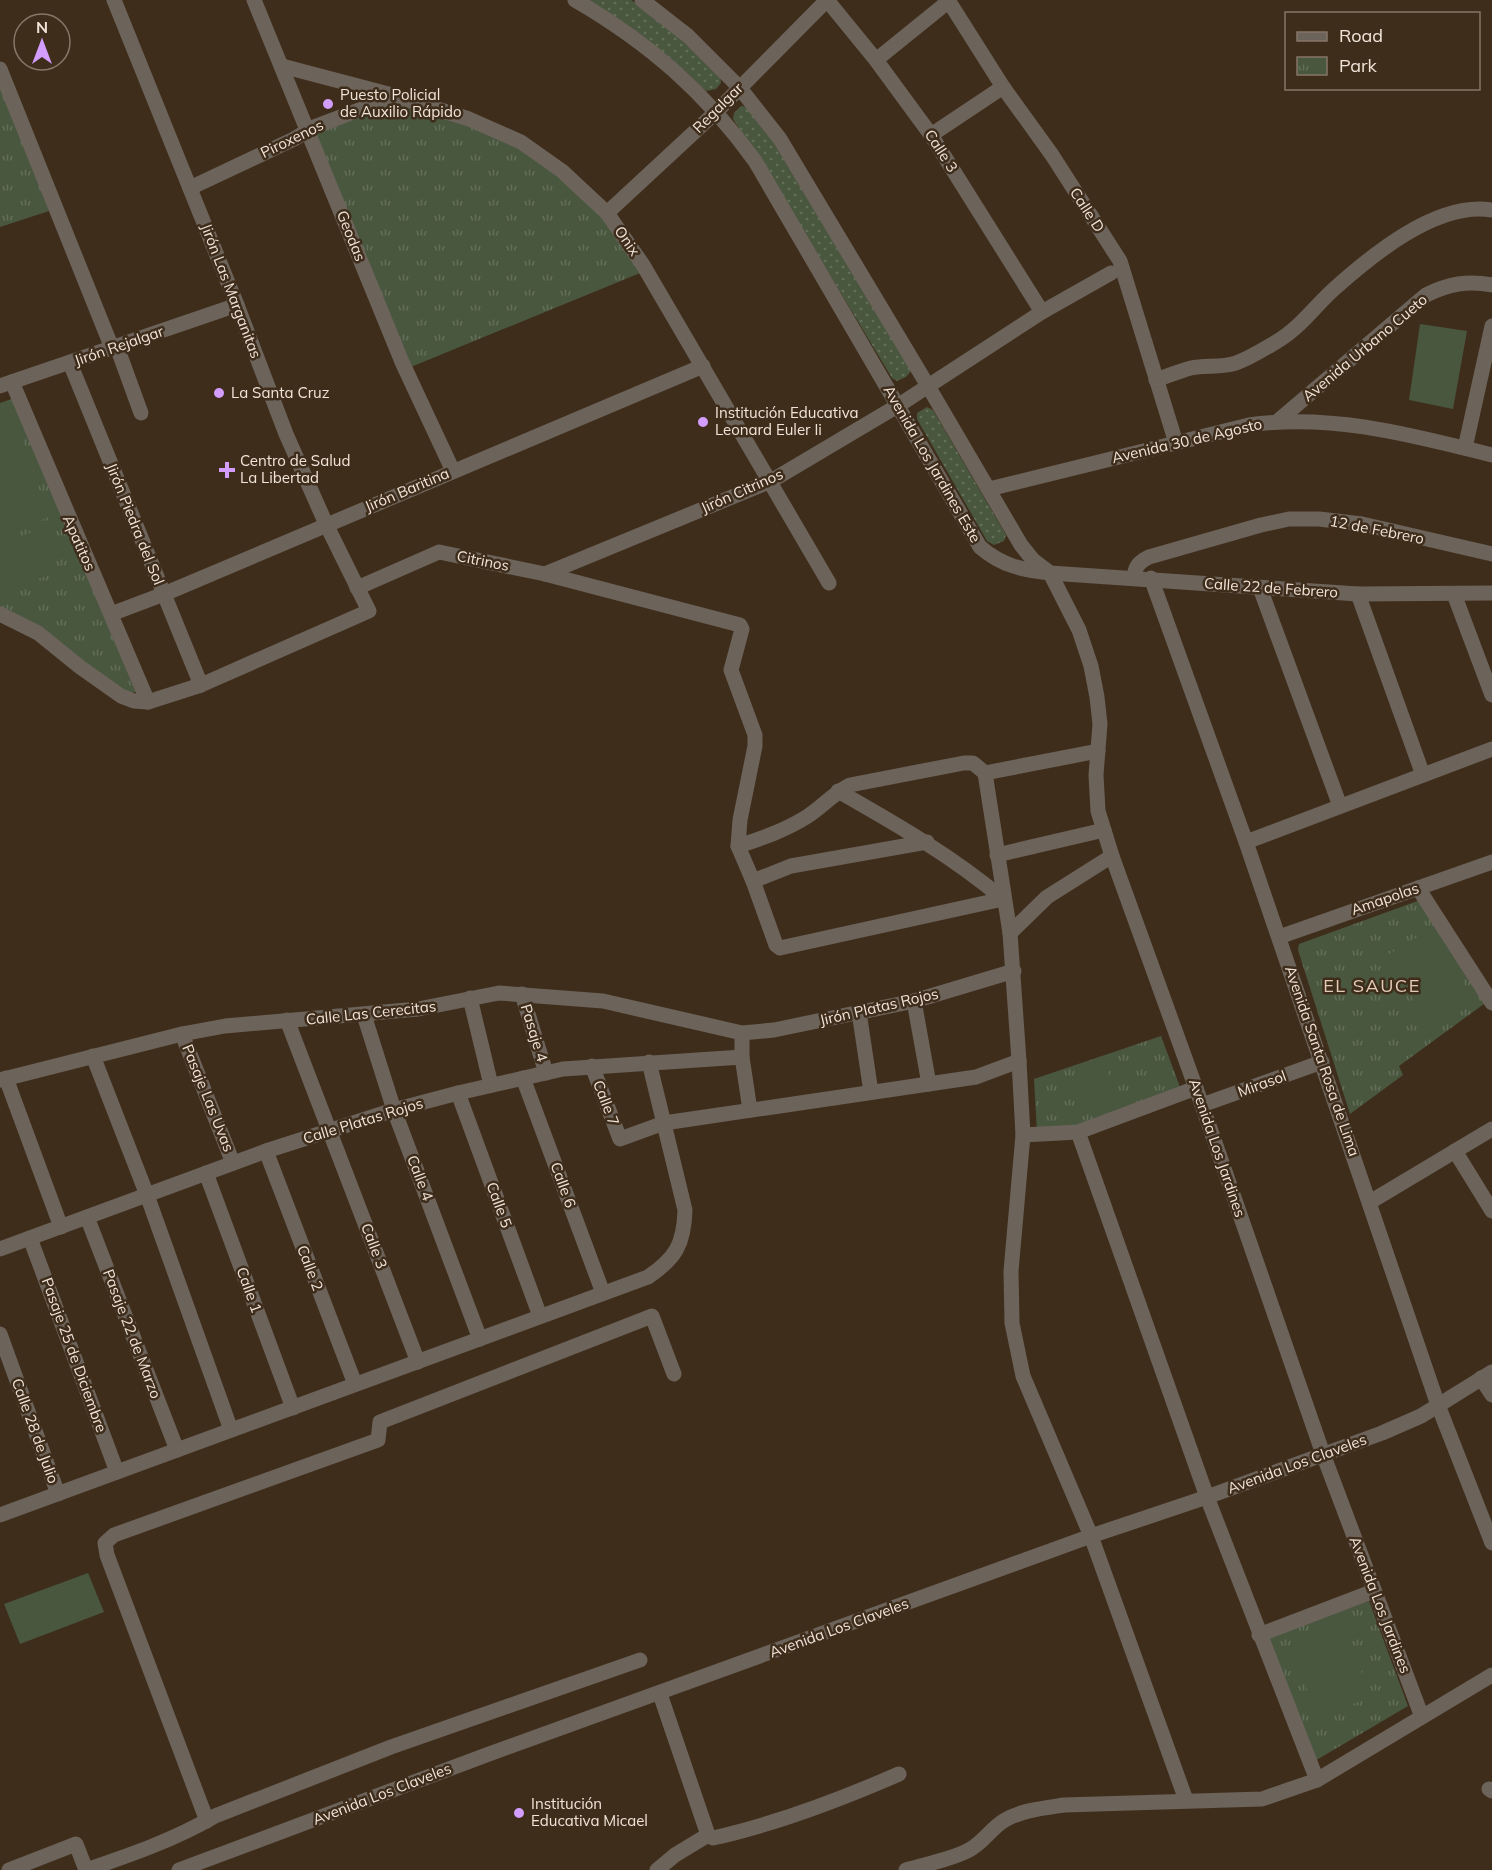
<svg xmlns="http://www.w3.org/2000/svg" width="1492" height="1870" font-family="Mulish,sans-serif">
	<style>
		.grass { fill: url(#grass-dots) }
		.park { fill: url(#park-tufts) }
		.pitch { fill: #49573f }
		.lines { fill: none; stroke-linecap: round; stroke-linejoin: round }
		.minor { stroke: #6c635a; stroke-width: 15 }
		.poi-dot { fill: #d29dfd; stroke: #3f2d1b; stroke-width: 2 }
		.labels { text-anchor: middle; stroke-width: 5; stroke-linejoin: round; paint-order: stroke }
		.poi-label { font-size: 15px; fill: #f0e4d9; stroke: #3f2d1b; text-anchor: start }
		.street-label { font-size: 15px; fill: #f0e4d9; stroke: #3f2d1b }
		.quarter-label { font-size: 18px; letter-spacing: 1.5px; fill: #e3ccb7; stroke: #3f2d1b }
	</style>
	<defs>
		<pattern id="grass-dots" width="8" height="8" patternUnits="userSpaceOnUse" patternTransform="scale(1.5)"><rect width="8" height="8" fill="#49573f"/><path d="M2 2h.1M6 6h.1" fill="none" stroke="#646f5a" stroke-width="1.8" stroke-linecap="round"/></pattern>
		<pattern id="park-tufts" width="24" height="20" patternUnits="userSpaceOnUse" patternTransform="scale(1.5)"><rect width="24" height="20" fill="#49573f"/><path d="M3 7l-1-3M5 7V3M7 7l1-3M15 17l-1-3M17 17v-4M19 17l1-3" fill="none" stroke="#646f5a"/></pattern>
	</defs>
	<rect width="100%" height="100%" fill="#3f2d1b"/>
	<g class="grass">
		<path d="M589 0H631L653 14 720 75 721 83 716 89 706 91C668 54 635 28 589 0Z"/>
		<polygon points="741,106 748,107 765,128 911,371 906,377 897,381 892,378 760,159 733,119 734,113"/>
		<polygon points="927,407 933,410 1006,535 1004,541 994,545 987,541 917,419 917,413"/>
	</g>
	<g class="park">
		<polygon points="0,82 52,210 0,227"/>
		<polygon points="396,97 520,142 606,213 645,271 406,369 309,130"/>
		<polygon points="15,398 131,681 136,692 128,693 0,614 0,403"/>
		<polygon points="1423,899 1488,1001 1399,1066 1403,1075 1350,1114 1298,950 1299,944"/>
		<polygon points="1161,1036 1181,1090 1075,1128 1037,1132 1034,1079"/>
		<polygon points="1369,1601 1408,1706 1313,1762 1268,1638"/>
	</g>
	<g class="pitch">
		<polygon points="1420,324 1467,331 1453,409 1409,400"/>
		<polygon points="12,414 49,517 0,535 0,418"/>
		<polygon points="42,528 58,571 0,594 0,545"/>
		<polygon points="1429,930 1470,994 1427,1021 1386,956"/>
		<polygon points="1104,1061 1120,1107 1093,1117 1076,1070"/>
		<polygon points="88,1573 104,1612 20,1644 4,1604"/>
		<polygon points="1344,1620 1370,1698 1316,1716 1290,1637"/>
	</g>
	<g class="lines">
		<g class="minor">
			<polyline points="254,0 402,362 453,471"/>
			<path d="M575 0C649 43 705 92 755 161L980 547C1002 566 1023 570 1050 573L1358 594 1492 593"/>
			<polyline points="642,0 688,36 739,87 780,139 928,386 1021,545 1033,560 1050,573 1079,630 1091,666 1097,697 1100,724 1096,775 1098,811 1112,856 1202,1105 1323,1454 1422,1717"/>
			<polyline points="827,0 876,60 931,135 1042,312"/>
			<polyline points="948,0 1003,87 1052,155 1120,261 1176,443"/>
			<polyline points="876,60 949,1"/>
			<polyline points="282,66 396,96 469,119 521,142 562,171 607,213 643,265 829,583"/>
			<polyline points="0,69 112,348"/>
			<polyline points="931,135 1003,87"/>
			<polyline points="190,188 294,139 314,127 396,96"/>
			<polyline points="607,213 716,112 827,0"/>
			<polyline points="117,347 141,413"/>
			<polyline points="70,363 201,685"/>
			<path d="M1156 380C1168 376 1179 371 1191 368 1205 365 1222 368 1236 363 1250 358 1264 349 1276 342 1299 329 1315 306 1334 289 1372 255 1437 201 1492 210"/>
			<polyline points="12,382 148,702"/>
			<polyline points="0,386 237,305"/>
			<path d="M1279 420 1426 295C1448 284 1468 280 1492 285"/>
			<polyline points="1465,448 1492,326"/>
			<path d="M989 489 1249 425C1331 413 1412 435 1492 455"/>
			<polyline points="545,574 771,481 899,405 1042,312 1111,273"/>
			<path d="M1134 578C1135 566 1139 562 1149 557L1261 525 1289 519H1319L1362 524 1492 554"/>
			<polyline points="1151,578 1246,842 1438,1405 1492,1543"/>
			<polyline points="357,588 439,552 545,574 740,625 742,629 731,670 755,735 755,746 740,820 738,846 753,881 776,945 780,948 1003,899"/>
			<polyline points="1260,588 1340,806"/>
			<polyline points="1358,594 1423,775"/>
			<polyline points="1454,594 1492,695"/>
			<polyline points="0,614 38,633 80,667 121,696 134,701 148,702 201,685 369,611 326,524 286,434 237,305 114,0"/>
			<polyline points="111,614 164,594 703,366"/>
			<polyline points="985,773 1098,751"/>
			<path d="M838 791C896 824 952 856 1003 899"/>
			<polyline points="1246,842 1492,749"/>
			<path d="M738 846C763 838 786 830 808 816 823 806 834 793 850 785L964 763H973L985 773 1010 933 1019 1061 1023 1135 1011 1271 1012 1323 1023 1376 1091 1536 1186 1800"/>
			<polyline points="997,855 1104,830"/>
			<polyline points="753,881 791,866 927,842"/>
			<polyline points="1418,888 1492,1003"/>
			<polyline points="1010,933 1047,897 1112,856"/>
			<polyline points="1279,937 1492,862"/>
			<polyline points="522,994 546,1073"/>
			<polyline points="470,998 491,1085"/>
			<polyline points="914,1001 929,1084"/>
			<polyline points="859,1012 871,1092"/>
			<polyline points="364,1015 394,1110 480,1339"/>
			<polyline points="287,1020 418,1362"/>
			<polyline points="742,1033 742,1057 750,1110"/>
			<polyline points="182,1034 233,1163"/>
			<polyline points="93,1056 147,1195 231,1430"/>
			<polyline points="592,1066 620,1139 664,1123 976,1077 1019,1061"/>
			<polyline points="6,1078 61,1227"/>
			<polyline points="523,1078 603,1293"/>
			<polyline points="0,1080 182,1034 225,1026 418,1009 499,993 603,1001 742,1033 774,1030 914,1001 1014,971"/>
			<polyline points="458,1093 540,1316"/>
			<polyline points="1202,1105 1322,1062"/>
			<polyline points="1078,1132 1207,1497 1317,1780"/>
			<polyline points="1023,1135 1078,1132 1196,1088"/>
			<polyline points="266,1151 355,1384"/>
			<polyline points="1455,1151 1492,1211"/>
			<polyline points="206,1173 293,1408"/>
			<polyline points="1370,1202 1492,1129"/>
			<polyline points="87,1217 177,1450"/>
			<polyline points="30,1238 117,1472"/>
			<polyline points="0,1249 266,1151 394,1110 458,1093 563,1069 742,1057"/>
			<polyline points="0,1334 58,1494"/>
			<polyline points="1481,1378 1492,1395"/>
			<path d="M0 1515 648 1277C676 1258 684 1244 685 1210L649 1062"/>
			<polyline points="1259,1635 1374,1591"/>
			<path d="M660 1694 708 1835 713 1838C777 1824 839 1800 899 1774"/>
			<polyline points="1489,1789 1492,1791"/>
			<polyline points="207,1821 107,1555 105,1543 114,1535 378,1440 380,1422 652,1316 674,1374"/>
			<polyline points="9,1870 76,1844 86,1870"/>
			<path d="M86 1870C130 1855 174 1840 215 1816L391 1747 640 1660"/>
			<polyline points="179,1870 489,1754 1091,1536 1207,1497 1382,1433 1421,1416 1492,1372"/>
			<polyline points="657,1870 675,1855 708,1835"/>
			<path d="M906 1870C926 1864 950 1860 969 1850 983 1843 991 1828 1005 1820 1022 1810 1045 1808 1064 1805L1262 1799 1317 1780 1492 1675"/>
		</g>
	</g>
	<g class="poi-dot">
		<circle cx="328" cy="104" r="6"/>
		<circle cx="219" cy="393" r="6"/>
		<circle cx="703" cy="422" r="6"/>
		<path d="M224 461h6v6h6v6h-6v6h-6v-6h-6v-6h6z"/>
		<circle cx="519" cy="1813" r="6"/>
	</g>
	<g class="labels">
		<g class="poi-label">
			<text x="340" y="100">Puesto Policial<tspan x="340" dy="17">de Auxilio Rápido</tspan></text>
			<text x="231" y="398">La Santa Cruz</text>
			<text x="715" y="418">Institución Educativa<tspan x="715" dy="17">Leonard Euler Ii</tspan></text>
			<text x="240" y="466">Centro de Salud<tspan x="240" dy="17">La Libertad</tspan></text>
			<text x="531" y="1809">Institución<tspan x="531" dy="17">Educativa Micael</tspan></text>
		</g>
		<g class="street-label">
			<text transform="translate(718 108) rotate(-45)" y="5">Regalgar</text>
			<text transform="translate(292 139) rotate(-26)" y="5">Piroxenos</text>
			<text transform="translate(941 151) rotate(57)" y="5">Calle 3</text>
			<text transform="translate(1087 210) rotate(57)" y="5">Calle D</text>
			<text transform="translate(351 236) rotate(68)" y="5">Geodas</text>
			<text transform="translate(627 241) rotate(55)" y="5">Onix</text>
			<text transform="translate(231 291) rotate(69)" y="5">Jirón Las Marganitas</text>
			<text transform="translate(119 346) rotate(-19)" y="5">Jirón Rejalgar</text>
			<text transform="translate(1365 348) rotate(-40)" y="5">Avenida Urbano Cueto</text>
			<text transform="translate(1187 441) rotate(-13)" y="5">Avenida 30 de Agosto</text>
			<text transform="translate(932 464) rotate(60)" y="5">Avenida Los Jardines Este</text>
			<text transform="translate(407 490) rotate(-23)" y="5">Jirón Baritina</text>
			<text transform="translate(742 491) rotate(-24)" y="5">Jirón Citrinos</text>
			<text transform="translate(135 524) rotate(68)" y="5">Jirón Piedra del Sol</text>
			<text transform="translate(1377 530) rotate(11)" y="5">12 de Febrero</text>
			<text transform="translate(79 543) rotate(66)" y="5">Apatitos</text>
			<text transform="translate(483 561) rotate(11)" y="5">Citrinos</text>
			<text transform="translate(1271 588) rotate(4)" y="5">Calle 22 de Febrero</text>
			<text transform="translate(1385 899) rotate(-19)" y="5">Amapolas</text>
			<text transform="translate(879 1007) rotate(-13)" y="5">Jirón Platas Rojos</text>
			<text transform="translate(371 1013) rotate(-6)" y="5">Calle Las Cerecitas</text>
			<text transform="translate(534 1033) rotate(73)" y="5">Pasaje 4</text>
			<text transform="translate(1322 1061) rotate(71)" y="5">Avenida Santa Rosa de Lima</text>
			<text transform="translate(1262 1084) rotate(-20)" y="5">Mirasol</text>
			<text transform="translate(208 1098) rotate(68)" y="5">Pasaje Las Uvas</text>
			<text transform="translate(606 1103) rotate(69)" y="5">Calle 7</text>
			<text transform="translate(363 1121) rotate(-17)" y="5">Calle Platas Rojos</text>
			<text transform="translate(1217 1148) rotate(71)" y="5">Avenida Los Jardines</text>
			<text transform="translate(420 1178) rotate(69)" y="5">Calle 4</text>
			<text transform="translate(563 1185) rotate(70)" y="5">Calle 6</text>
			<text transform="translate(499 1205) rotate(70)" y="5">Calle 5</text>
			<text transform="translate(374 1246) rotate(69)" y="5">Calle 3</text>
			<text transform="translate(310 1268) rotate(69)" y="5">Calle 2</text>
			<text transform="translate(249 1290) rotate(70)" y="5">Calle 1</text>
			<text transform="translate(132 1334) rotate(69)" y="5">Pasaje 22 de Marzo</text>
			<text transform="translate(74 1355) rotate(70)" y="5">Pasaje 25 de Diciembre</text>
			<text transform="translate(35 1431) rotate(70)" y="5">Calle 28 de Julio</text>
			<text transform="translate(1297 1464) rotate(-20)" y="5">Avenida Los Claveles</text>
			<text transform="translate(1380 1605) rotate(69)" y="5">Avenida Los Jardines</text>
			<text transform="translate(839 1628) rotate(-20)" y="5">Avenida Los Claveles</text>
			<text transform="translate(382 1794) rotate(-21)" y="5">Avenida Los Claveles</text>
		</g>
		<g class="quarter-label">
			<text x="1372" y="992">EL SAUCE</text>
		</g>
	</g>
	<rect x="1285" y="12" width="195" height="78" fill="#3f2d1b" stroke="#867667" stroke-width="1.5"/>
	<rect x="1297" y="32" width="30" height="9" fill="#6c635a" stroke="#867667" stroke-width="1.5"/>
	<text x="1339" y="42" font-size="18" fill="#f0e4d9">Road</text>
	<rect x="1297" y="57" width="30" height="18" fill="url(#park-tufts)" stroke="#867667" stroke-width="1.5"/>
	<text x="1339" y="72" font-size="18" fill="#f0e4d9">Park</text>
	<g transform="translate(42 42)"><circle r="28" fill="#3f2d1b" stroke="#867667" stroke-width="1.5"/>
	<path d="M0-4.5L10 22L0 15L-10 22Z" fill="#d29dfd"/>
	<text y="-9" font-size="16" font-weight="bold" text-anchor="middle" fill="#f0e4d9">N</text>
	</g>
</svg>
